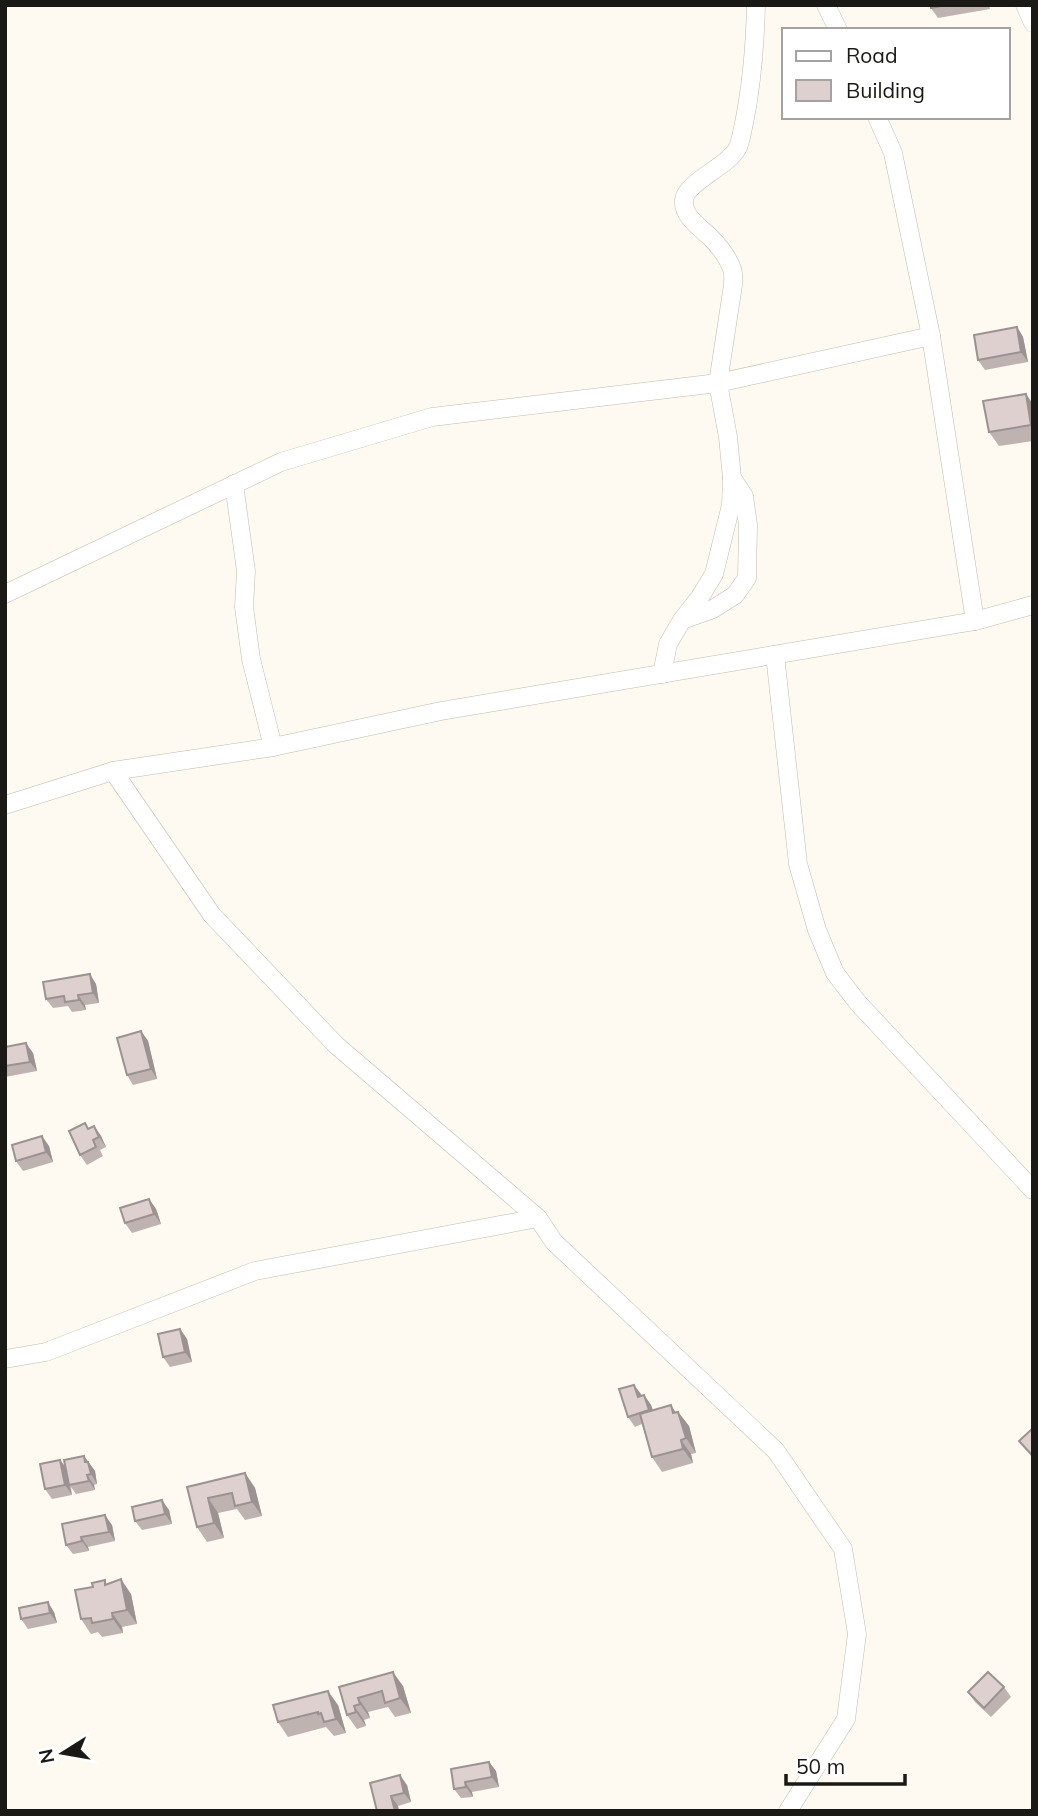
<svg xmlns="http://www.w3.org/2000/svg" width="1038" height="1816" font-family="Mulish,sans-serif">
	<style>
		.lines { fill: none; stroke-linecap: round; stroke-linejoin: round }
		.street-casing { stroke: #c1bbb1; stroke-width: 19 }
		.street { stroke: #fff; stroke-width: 18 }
		.wall { fill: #bfb3b2 }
		.shaded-wall { fill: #9b9291 }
		.building { fill: #ded0cf; stroke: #9b9291; stroke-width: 2 }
	</style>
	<rect width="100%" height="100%" fill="#fef9f1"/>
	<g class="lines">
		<g class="street-casing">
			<g id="street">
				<polyline points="826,5 838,30"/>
				<polyline points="1025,5 1033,23"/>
				<polyline points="877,117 893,153 931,336 975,621"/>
				<polyline points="234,484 246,571 244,607 251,659 273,747"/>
				<polyline points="5,594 281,462 432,417 718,383 931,336"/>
				<polyline points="682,620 713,609 735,595 747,578 748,525 744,496 732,478"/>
				<polyline points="775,655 798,864 817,930 835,973 858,1003 1033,1190"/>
				<path d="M662 674 668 644 682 620 700 597 714 574 731 505 732 478 728 437 718 383 733 285C733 280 734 274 732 269 728 258 719 246 711 238 701 228 682 216 684 200 686 182 727 167 737 149 741 142 742 131 744 123 752 84 755 45 756 5"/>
				<polyline points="113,771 212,915 336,1045 538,1218 554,1242 776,1451 843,1549 857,1634 846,1719 788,1811"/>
				<polyline points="5,805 113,771 273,747 441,711 975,621 1033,605"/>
				<polyline points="5,1359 46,1352 255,1271 538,1218"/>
			</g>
		</g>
		<use href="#street" class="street"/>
	</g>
	<g class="wall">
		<polygon points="931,5 989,5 990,9 938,18 931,8"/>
		<polygon points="1017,327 1023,337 1028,362 985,370 978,360"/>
		<polygon points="1033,404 1033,441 999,446 989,432"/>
		<polygon points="96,984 99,1003 85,1005 86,1010 72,1012 68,1006 53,1008 46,999"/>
		<polygon points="141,1031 148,1041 157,1079 133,1085 127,1075"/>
		<polygon points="5,1047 33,1053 37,1071 5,1077"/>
		<polygon points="94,1126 101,1136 106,1147 100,1150 103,1156 87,1165 80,1155 89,1129"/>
		<polygon points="49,1146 53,1162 23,1171 16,1161"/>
		<polygon points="149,1199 156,1209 161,1224 132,1233 125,1223"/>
		<polygon points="180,1329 187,1339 192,1362 170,1367 163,1357"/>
		<polygon points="634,1385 641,1396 644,1395 651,1405 653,1410 678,1412 689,1426 696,1453 691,1454 693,1463 662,1472 652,1457 642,1424 635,1427 628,1417"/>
		<polygon points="1033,1428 1033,1458 1019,1441"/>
		<polygon points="84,1456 95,1471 97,1484 94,1485 95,1490 76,1494 71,1487 72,1495 52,1499 45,1489 60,1460 66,1468"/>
		<polygon points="245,1473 255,1488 262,1516 245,1520 237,1509 218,1513 224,1538 207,1542 197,1527 187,1487"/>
		<polygon points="169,1510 172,1524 142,1530 135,1521"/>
		<polygon points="62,1524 112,1525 115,1541 88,1547 89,1551 73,1554 66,1545"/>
		<polygon points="107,1584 131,1594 137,1624 122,1627 123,1633 102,1637 98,1632 91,1634 81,1619"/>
		<polygon points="54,1612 57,1623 28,1629 21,1619"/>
		<polygon points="403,1686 411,1713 395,1717 388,1707 368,1712 370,1718 364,1720 366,1726 357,1729 347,1715 339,1687"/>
		<polygon points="1004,1687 1011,1697 991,1717 975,1702 968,1692"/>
		<polygon points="338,1705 346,1733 334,1736 326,1727 288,1737 278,1722"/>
		<polygon points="489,1762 496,1771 499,1787 472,1792 473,1797 461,1798 454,1789"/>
		<polygon points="370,1783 407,1785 411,1802 398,1806 399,1811 377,1811"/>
	</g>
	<g class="shaded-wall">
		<polygon points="1017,327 1023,337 1028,362 1021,352"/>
		<polygon points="1026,394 1033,404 1033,427 1031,425"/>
		<polygon points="90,974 96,984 99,1003 93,993"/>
		<polygon points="78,995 85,1005 86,1010 79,1000"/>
		<polygon points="141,1031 148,1041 157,1079 151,1069"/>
		<polygon points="26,1043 33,1053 37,1071 30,1062"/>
		<polygon points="94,1126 101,1136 106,1147 99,1137"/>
		<polygon points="42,1136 49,1146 53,1162 46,1152"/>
		<polygon points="149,1199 156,1209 161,1224 154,1214"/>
		<polygon points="180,1329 187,1339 192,1362 185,1352"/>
		<polygon points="634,1385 641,1394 645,1406 638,1397"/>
		<polygon points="644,1395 651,1405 656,1420 649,1410"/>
		<polygon points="671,1405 680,1419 678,1412 689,1426 696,1453 686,1438 673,1413"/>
		<polygon points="681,1440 691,1454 693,1463 683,1449"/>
		<polygon points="84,1456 95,1471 97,1484 91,1474 85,1462"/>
		<polygon points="60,1460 67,1469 69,1485 72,1495 65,1485"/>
		<polygon points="245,1473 255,1488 262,1516 252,1502"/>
		<polygon points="87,1475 94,1485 95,1490 89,1481"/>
		<polygon points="208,1498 218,1513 224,1538 214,1523"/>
		<polygon points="162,1500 169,1510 172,1524 165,1514"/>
		<polygon points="105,1515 112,1525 115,1541 109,1532"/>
		<polygon points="81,1537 88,1547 89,1551 82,1541"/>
		<polygon points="121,1579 131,1594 137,1624 127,1610"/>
		<polygon points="48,1602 54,1612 57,1623 50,1613"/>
		<polygon points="112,1613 122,1627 123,1633 113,1619"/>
		<polygon points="393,1672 403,1686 411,1713 400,1698"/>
		<polygon points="328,1691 338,1705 346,1733 336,1719"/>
		<polygon points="358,1698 368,1712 370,1718 360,1704"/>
		<polygon points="354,1706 364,1720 366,1726 356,1712"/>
		<polygon points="489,1762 496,1771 499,1787 492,1777"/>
		<polygon points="400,1775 407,1785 411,1802 404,1793"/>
		<polygon points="465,1782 472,1792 473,1797 466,1787"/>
		<polygon points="391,1796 398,1806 399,1811 395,1811"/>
	</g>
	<g class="building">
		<polygon points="931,5 947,5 931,8"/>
		<polygon points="1017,327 1021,352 978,360 974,335"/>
		<polygon points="1026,394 1031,425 989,432 983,401"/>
		<polygon points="90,974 93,993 78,995 79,1000 65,1002 64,996 46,999 43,982"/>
		<polygon points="141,1031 151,1069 127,1075 117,1038"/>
		<polygon points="26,1043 30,1062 5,1066 5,1047"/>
		<polygon points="85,1123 88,1129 94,1126 99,1137 93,1140 96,1147 80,1155 69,1131"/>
		<polygon points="42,1136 46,1152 16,1161 12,1145"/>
		<polygon points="149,1199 154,1214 125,1223 120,1208"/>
		<polygon points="180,1329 185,1352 163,1357 158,1334"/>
		<polygon points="634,1385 638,1397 644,1395 649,1410 628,1417 619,1389"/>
		<polygon points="671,1405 673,1413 678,1412 686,1438 681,1440 683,1449 652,1457 640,1414"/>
		<polygon points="1033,1428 1033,1452 1031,1454 1019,1441"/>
		<polygon points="84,1456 85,1462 88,1462 91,1474 87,1475 89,1481 69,1485 64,1460"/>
		<polygon points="60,1460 65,1485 45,1489 40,1464"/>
		<polygon points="245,1473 252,1502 235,1506 232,1493 208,1498 214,1523 197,1527 187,1487"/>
		<polygon points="162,1500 165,1514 135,1521 132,1507"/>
		<polygon points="105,1515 109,1532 81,1537 82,1541 66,1545 62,1524"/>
		<polygon points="121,1579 127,1610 112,1613 113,1619 92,1623 91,1618 81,1619 75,1590 93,1587 92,1583 105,1580 105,1585"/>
		<polygon points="48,1602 50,1613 21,1619 19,1608"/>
		<polygon points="393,1672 400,1698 385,1703 382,1691 358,1698 360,1704 354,1706 356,1712 347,1715 339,1687"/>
		<polygon points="988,1672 1004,1687 984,1708 968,1692"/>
		<polygon points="328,1691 336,1719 324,1722 321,1713 318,1714 318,1712 278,1722 273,1705"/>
		<polygon points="489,1762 492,1777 465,1782 466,1787 454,1789 451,1769"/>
		<polygon points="400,1775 404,1793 391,1796 395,1811 377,1811 370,1783"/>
	</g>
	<rect width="1038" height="1816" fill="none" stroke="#1b1915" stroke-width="14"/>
	<rect x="782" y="28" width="228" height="91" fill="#ffffff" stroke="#a4a3a1" stroke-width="2"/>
	<rect x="796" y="51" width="35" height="10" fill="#ffffff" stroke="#a4a3a1" stroke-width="2"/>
	<text x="846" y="63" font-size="21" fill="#1b1915">Road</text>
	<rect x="796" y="80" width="35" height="21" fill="#ded0cf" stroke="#a4a3a1" stroke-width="2"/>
	<text x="846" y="98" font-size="21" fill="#1b1915">Building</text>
	<g transform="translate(63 1753) rotate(259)" stroke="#ffffff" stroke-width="5" paint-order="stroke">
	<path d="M0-5L12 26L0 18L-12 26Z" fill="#1b1915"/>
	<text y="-10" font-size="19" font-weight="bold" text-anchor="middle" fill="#1b1915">N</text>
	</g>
	<path d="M786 1774v10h119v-10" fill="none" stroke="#1b1915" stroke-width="3.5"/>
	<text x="796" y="1774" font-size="21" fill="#1b1915" stroke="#ffffff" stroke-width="5" paint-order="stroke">50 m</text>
</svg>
